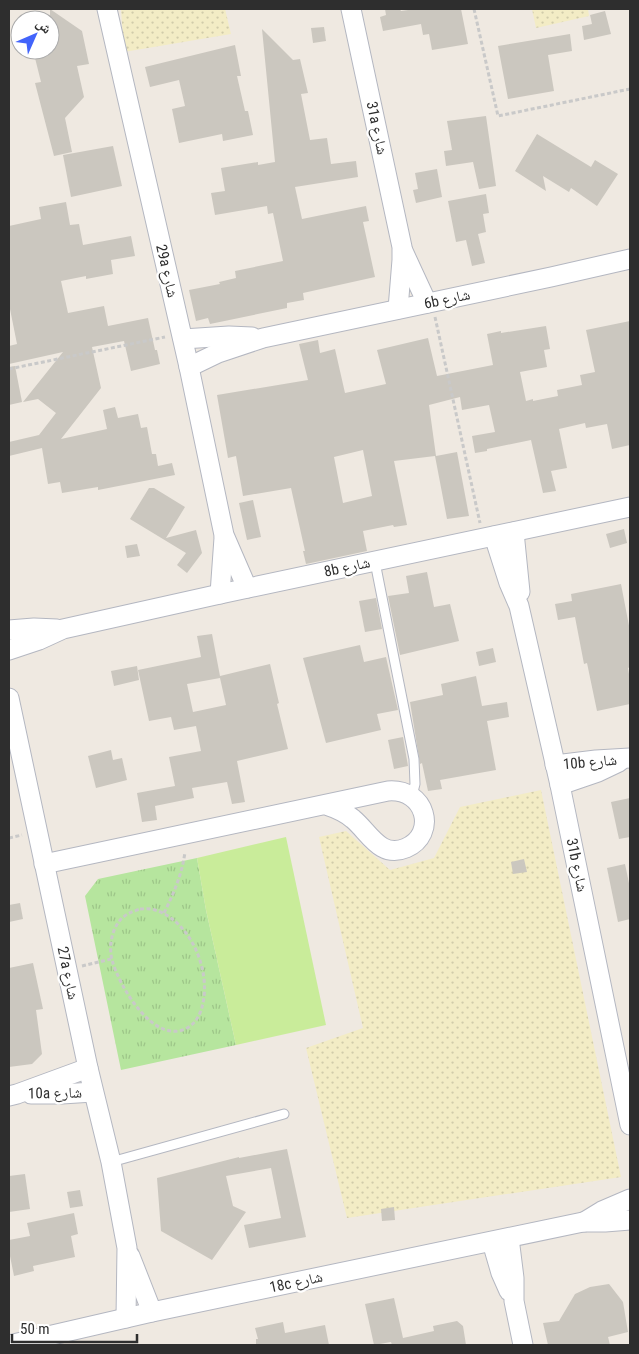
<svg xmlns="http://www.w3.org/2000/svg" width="639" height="1354" font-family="'Roboto Condensed','Noto Naskh Arabic',sans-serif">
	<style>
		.grass { fill: url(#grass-tufts) }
		.sand { fill: url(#sand-dots) }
		.pitch { fill: #c9ec9a }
		.building { fill: #cbc7bf; fill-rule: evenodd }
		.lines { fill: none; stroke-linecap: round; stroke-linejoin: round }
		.lane-casing { stroke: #b4b7c1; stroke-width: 11 }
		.street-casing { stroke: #b4b7c1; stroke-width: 21 }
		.path { stroke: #c9c9c9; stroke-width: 3; stroke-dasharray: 4 2.5; stroke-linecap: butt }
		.lane { stroke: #fff; stroke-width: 9 }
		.street { stroke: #fff; stroke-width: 19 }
		.labels { text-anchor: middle; stroke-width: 4.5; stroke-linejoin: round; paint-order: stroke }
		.street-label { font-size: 15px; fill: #2e2e2e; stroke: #fff }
	</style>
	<defs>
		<pattern id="grass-tufts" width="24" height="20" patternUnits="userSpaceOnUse" patternTransform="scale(1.25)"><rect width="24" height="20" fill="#b6e59e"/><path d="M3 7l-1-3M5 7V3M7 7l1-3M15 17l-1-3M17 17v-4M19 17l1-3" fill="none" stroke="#9dc588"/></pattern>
		<pattern id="sand-dots" width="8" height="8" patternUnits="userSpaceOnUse" patternTransform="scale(1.25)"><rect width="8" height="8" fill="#f3ecc5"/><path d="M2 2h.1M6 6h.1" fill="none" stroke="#d1cbaa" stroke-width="1.8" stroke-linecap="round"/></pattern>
	</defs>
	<rect width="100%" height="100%" fill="#efe9e1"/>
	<polygon class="grass" points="197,858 206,910 236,1045 121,1070 85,896 98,879"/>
	<g class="sand">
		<polygon points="121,9 225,9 231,34 124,52"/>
		<polygon points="532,9 588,9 589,16 536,28"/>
		<polygon points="541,790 621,1177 347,1218 306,1048 363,1028 319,837 346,831 390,870 434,858 460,807"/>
	</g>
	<polygon class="pitch" points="286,837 326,1025 236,1045 206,910 197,858"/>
	<g class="building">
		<polygon points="50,9 82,31 89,64 77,66 84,97 65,118 72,152 54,156 35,83 41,82 33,50 50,50"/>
		<polygon points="385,9 400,9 401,11 415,9 461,9 468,44 432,50 429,34 423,35 421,24 383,31 380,17 386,15"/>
		<polygon points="605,11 611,34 584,40 582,26 592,24 590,15"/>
		<polygon points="324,27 326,41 313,43 311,28"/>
		<polygon points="262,29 293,60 300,59 308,93 301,94 310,140 327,138 331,164 356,161 358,177 295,187 302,219 366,206 369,221 363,222 375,277 303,293 304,300 287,303 287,308 210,324 208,318 196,321 189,290 220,284 219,282 236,278 235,271 283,261 273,213 268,214 267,206 215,215 211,193 225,191 221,168 258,162 258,165 275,162"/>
		<polygon points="570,34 572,51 548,55 554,91 508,99 498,46"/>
		<polygon points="235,45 241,76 237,76 245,111 248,111 253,135 223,141 222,134 179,143 172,109 185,106 179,80 150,87 145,67"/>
		<polygon points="486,116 496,186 479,189 473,162 446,166 444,151 452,150 447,121"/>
		<polygon points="537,134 591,167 595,160 618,174 597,206 571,188 569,192 543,176 546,191 515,171"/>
		<polygon points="113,146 122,186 71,197 63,155"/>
		<polygon points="437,169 442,197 416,203 413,190 418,189 415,173"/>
		<polygon points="486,194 489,213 483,214 486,232 478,234 485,263 472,266 466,240 456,242 448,201"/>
		<polygon points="66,202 70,225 79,224 83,245 131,236 135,256 111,260 113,274 86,279 86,276 61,281 68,313 104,306 108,326 148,318 155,350 157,350 160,364 131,371 124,341 92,347 101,388 61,439 107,429 103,410 115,407 118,418 138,414 141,428 147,427 152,454 156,454 158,466 172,463 175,475 98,490 98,487 62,493 60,482 48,484 42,448 9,456 9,442 39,435 56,413 38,399 23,402 63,352 9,364 9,346 17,344 9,304 9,226 41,219 39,207"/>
		<path d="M630 321V445L612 449 607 424 586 428 585 423 559 429 567 468 551 471 556 491 543 493 531 440 487 449V451L475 453 472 436 495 432 489 405 462 410 460 397 429 405 436 456 457 452 469 516 447 519 435 456 394 461 407 525 394 527 393 525 363 531 367 551 306 564 303 551H305L291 488 243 496 236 456 228 458 217 395 308 380 299 344 318 340 320 353 335 349 345 393 386 384 377 350 428 338 437 376 493 365 487 334 501 331V333L546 326 550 349 544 350 547 367 520 372 526 401 533 399V401L558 396 557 390 582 385 580 375 595 372 586 330ZM363 450 372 496 343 503 334 457Z"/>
		<polygon points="15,366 22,402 9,405 9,367"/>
		<polygon points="149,488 154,488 185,507 166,538 196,530 202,553 187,573 177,565 186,553 130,519"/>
		<polygon points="253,500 261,537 247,540 239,503"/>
		<polygon points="624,529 627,543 610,548 606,534"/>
		<polygon points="137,544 140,556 127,558 125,546"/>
		<polygon points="427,572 434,607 450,604 459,641 400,655 388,596 409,593 406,576"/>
		<polygon points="621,584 630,631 630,667 628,668 630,680 630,704 597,711 587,663 584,664 575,617 558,620 555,604 572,601 571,594"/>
		<polygon points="376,598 382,629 365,632 359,601"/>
		<path d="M212 634 220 676 270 664 279 703 277 704 288 749 237 761 245 802 232 804 227 782 192 788 194 798 155 806 157 820 142 822 137 793 175 786 169 757 201 751 196 726 174 730 171 717 149 721 138 670 201 657 197 636ZM220 678 226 705 193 712 187 684Z"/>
		<polygon points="360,645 364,662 386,657 398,710 377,714 381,730 326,743 303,658"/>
		<polygon points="493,648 496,662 479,666 476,652"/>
		<polygon points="137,666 139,680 114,686 111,671"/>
		<polygon points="476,676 482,706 507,702 509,717 487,721 496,770 440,780 442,789 428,791 422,763 420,764 410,702 443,695 441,684"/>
		<polygon points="403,737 408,766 394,769 388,740"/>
		<polygon points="111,750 113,760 122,758 127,780 96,788 88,756"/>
		<polygon points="630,798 630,837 619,839 611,802"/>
		<polygon points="524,859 527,872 513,874 511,862"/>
		<polygon points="625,864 630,888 630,919 618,922 607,868"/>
		<polygon points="20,903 23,919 9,922 9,905"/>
		<polygon points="33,963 43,1009 36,1010 42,1054 32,1064 9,1067 9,968"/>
		<polygon points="287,1149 306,1237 249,1248 244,1225 281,1218 271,1168 226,1176 233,1206 246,1212 212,1260 161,1231 157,1178 239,1157 239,1158"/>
		<polygon points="25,1174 30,1209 9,1212 9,1176"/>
		<polygon points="80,1190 83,1206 70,1208 67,1192"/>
		<polygon points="394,1207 395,1220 382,1221 381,1209"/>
		<polygon points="74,1213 78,1234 71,1236 75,1257 33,1266 34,1271 14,1276 9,1251 9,1240 30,1236 27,1223"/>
		<polygon points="609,1284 623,1302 628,1332 608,1337 610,1345 548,1345 543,1323 559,1321 575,1294 590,1287"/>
		<polygon points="394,1298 403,1338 434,1331 433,1326 457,1321 463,1326 466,1345 392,1345 391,1342 374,1345 365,1304"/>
		<polygon points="283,1322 285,1333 325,1325 329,1345 256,1345 256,1339 258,1339 255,1328"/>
	</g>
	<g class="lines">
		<g class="lane-casing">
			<g id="lane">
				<polyline points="375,562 414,759 415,784 412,796"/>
				<polyline points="111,1162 284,1114"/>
			</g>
		</g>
		<g class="street-casing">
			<g id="street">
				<polyline points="107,9 189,367 224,535 247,588"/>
				<polyline points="351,9 402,247 402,260 398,309"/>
				<polyline points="403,251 427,303"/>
				<polyline points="183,339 229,336 252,337"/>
				<polyline points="189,367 218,353 263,338 551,277 630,259"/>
				<polyline points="514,532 520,592"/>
				<polyline points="494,536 509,583 519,606 560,785 630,1125"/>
				<polyline points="220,594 224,538"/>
				<polyline points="9,630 34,628 57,629"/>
				<polyline points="9,650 39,640 63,629 220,594 630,507"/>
				<polyline points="9,698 88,1068 111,1162 127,1248 126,1318"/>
				<polyline points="555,765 596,760 630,758"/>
				<polyline points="560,785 598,772 619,762"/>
				<path d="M44 864 388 791C426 788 438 834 406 848 380 859 369 832 353 819 345 812 335 808 326 805"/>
				<polyline points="31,1094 62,1094 93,1092"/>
				<polyline points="9,1096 17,1094 88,1068"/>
				<polyline points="584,1222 602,1211 630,1199"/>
				<polyline points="509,1238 514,1278 514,1301 523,1345"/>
				<polyline points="492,1242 501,1273 509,1291"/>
				<polyline points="130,1256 152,1312"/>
				<polyline points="9,1345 152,1312 583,1222 605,1222 630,1220"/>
			</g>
		</g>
		<g class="path">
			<polyline points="474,9 498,116 630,89"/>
			<polyline points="435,317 480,523"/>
			<polyline points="9,369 165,337"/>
			<polyline points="9,838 22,835"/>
			<path d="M140 909C145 909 150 908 155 910 191 921 212 972 202 1007 200 1015 195 1024 187 1028 154 1046 119 986 112 960 109 948 111 933 118 923 123 915 131 912 140 909Z"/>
			<path d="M164 913C174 893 182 874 185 852"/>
			<polyline points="82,966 111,959"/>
		</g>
		<use href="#lane" class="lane"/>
		<use href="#street" class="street"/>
	</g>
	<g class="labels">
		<g class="street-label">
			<text transform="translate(377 128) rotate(78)" y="5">31a شارع</text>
			<text transform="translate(167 271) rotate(77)" y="5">29a شارع</text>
			<text transform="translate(447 299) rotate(-12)" y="5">6b شارع</text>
			<text transform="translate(347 567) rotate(-12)" y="5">8b شارع</text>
			<text transform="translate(590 762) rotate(-5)" y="5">10b شارع</text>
			<text transform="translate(577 865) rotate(78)" y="5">31b شارع</text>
			<text transform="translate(68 973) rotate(78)" y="5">27a شارع</text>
			<text transform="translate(55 1093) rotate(-1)" y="5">10a شارع</text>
			<text transform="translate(296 1282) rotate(-12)" y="5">18c شارع</text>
		</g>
	</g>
	<rect width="639" height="1354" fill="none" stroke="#2e2e2e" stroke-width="20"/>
	<g transform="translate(35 35) rotate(45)"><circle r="24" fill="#ffffff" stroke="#ababab"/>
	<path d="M0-4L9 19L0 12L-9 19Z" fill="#4264fb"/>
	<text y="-8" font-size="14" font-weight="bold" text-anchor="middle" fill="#2e2e2e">ش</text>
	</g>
	<path d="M12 1334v8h125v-8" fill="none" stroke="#2e2e2e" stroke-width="2.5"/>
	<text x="20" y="1334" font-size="15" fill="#2e2e2e" stroke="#ffffff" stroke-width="4" paint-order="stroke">50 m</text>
</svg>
